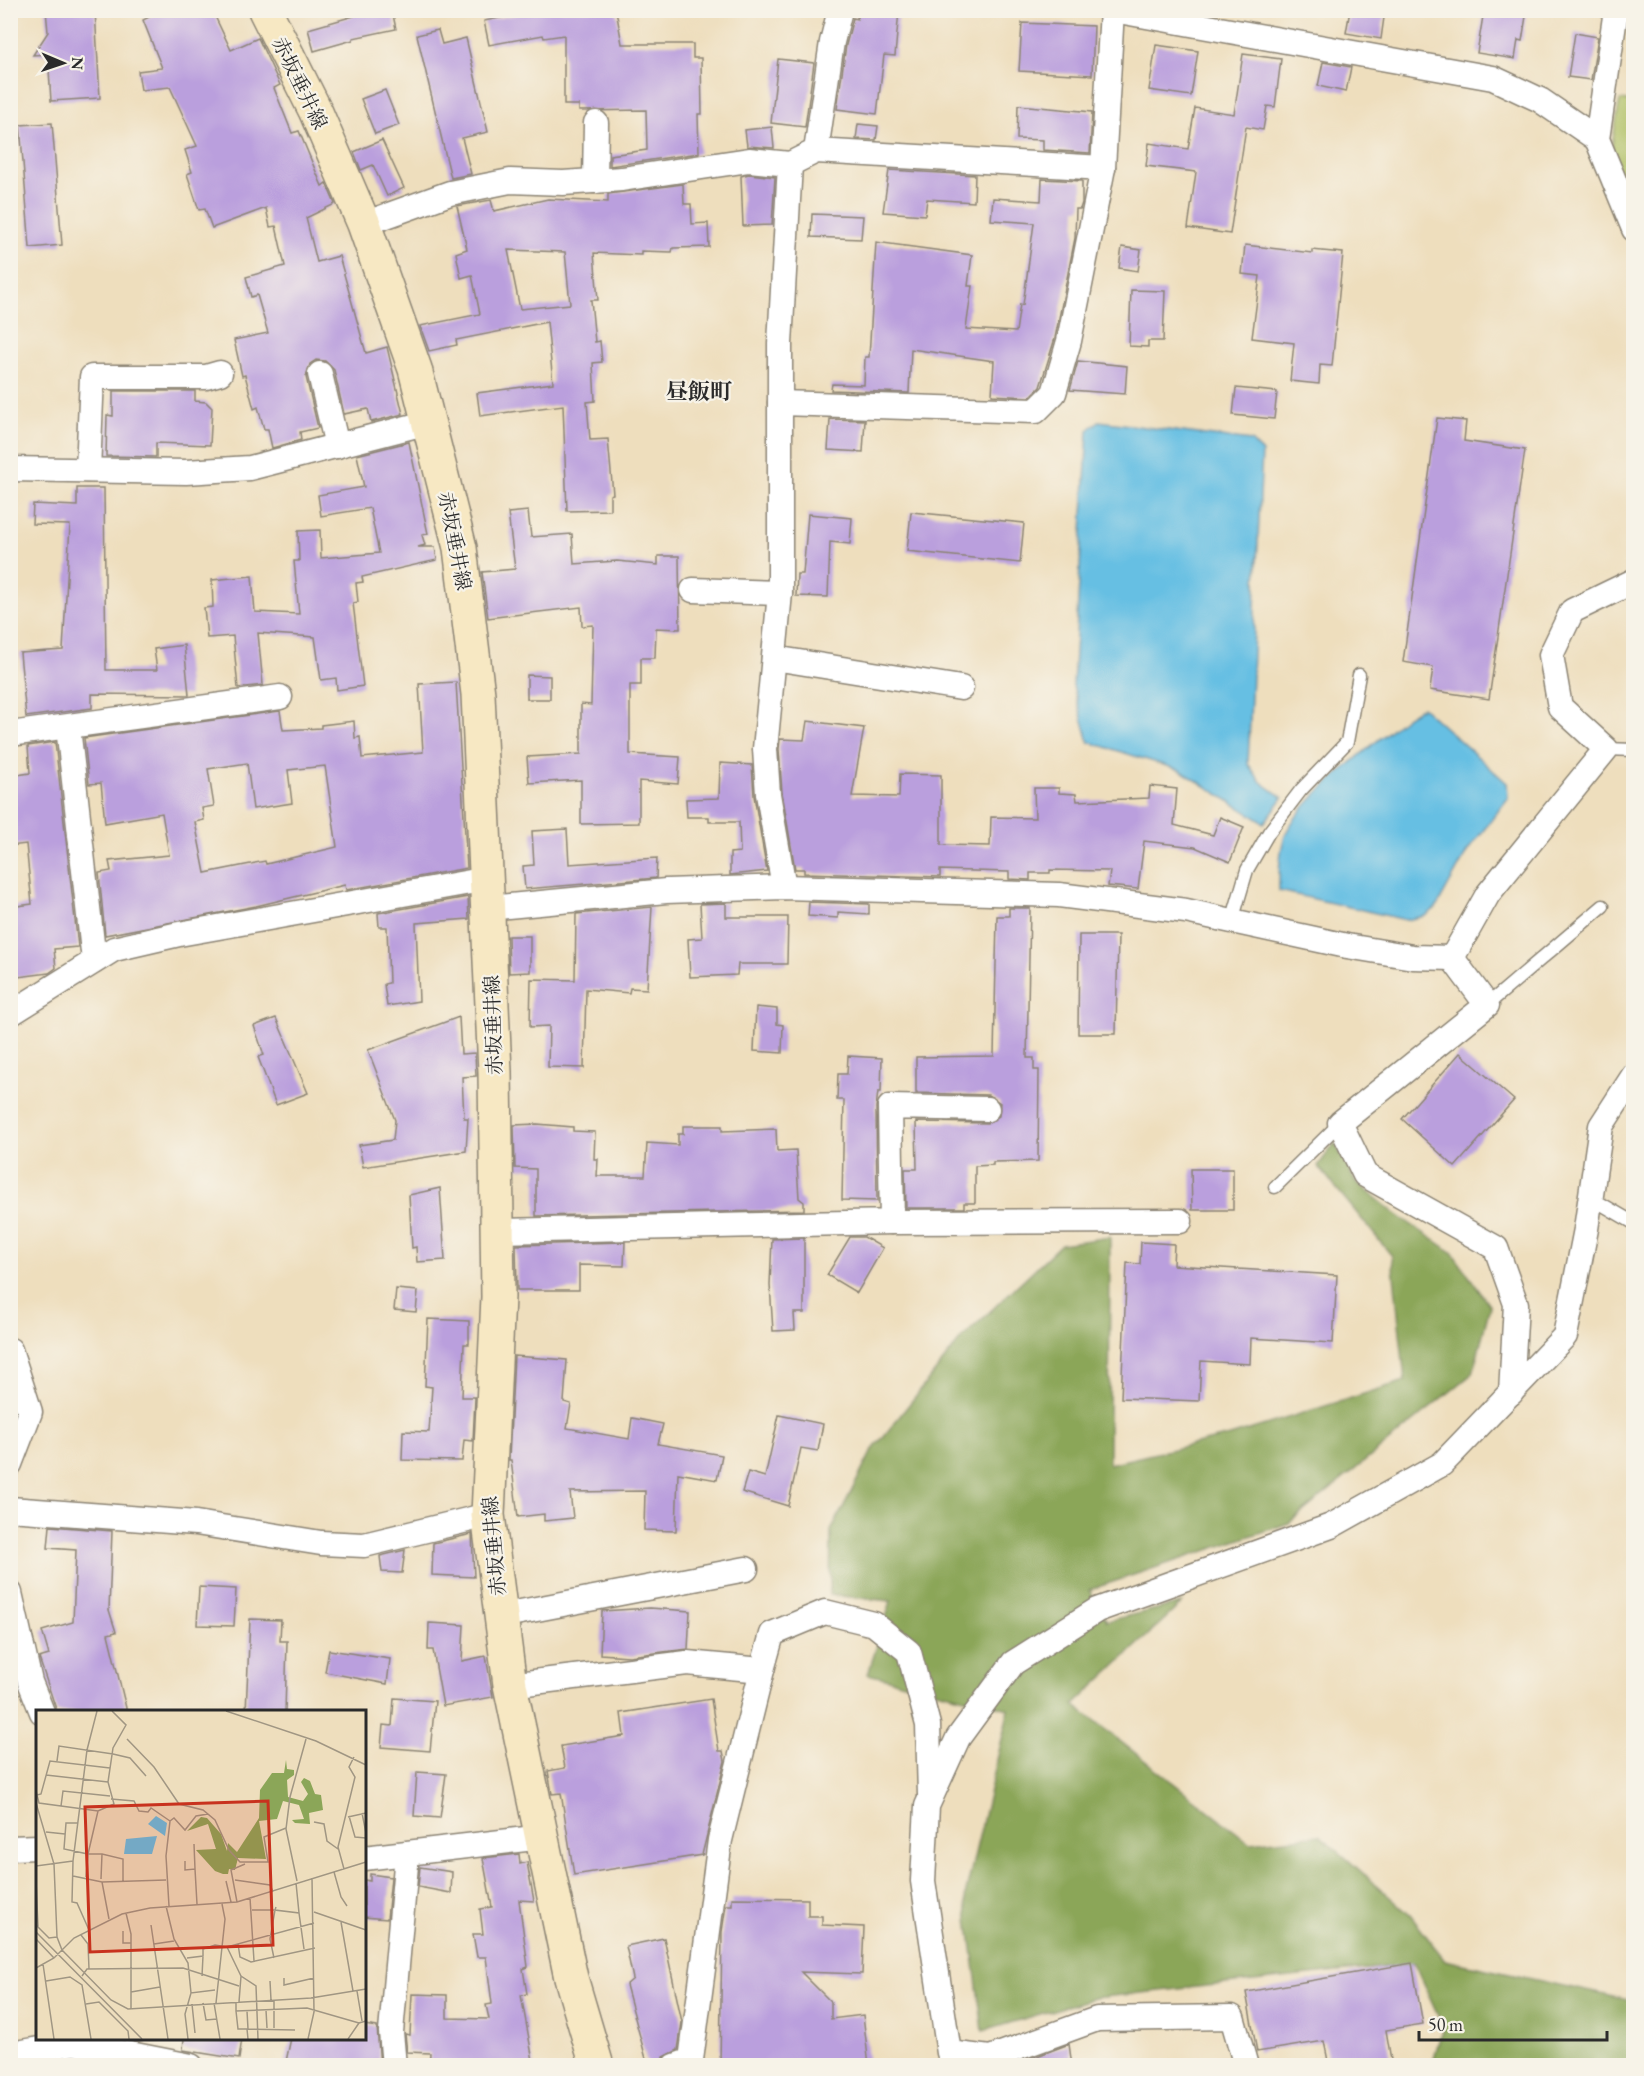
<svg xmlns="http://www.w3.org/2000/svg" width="1644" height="2076" font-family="'EB Garamond','Noto Serif JP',serif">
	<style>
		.green { fill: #afbf62; stroke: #6d7546; stroke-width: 1.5 }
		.forest { fill: #8ba658; stroke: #5b6842; stroke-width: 1.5 }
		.water { fill: #66bfe3; stroke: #487587; stroke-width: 1.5 }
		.building { fill: #ba9fdd; fill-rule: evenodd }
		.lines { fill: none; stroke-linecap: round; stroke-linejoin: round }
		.service-casing { stroke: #8c8474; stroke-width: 15 }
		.minor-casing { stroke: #8c8474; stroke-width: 27 }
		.secondary-casing { stroke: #8c8474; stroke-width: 36 }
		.service { stroke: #fff; stroke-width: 12 }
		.minor { stroke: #fff; stroke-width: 24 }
		.secondary { stroke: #f7e8c3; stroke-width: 33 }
		.labels { text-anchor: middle; stroke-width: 4.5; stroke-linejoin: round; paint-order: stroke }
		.street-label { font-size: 20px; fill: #2b2b2b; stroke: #f7f3e8 }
		.quarter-label { font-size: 22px; font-weight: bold; fill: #2b2b2b; stroke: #f7f3e8 }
		.inset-road { fill: none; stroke: #a09683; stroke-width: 1.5 }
		.view { fill: #c8321e; fill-opacity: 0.15; stroke: #c8321e; stroke-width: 3 }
		.inset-edge { fill: none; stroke: #2b2b2b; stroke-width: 3 }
	</style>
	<rect width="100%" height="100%" fill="#f7f3e8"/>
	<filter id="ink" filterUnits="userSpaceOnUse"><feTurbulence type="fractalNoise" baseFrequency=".0167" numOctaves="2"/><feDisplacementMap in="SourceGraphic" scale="12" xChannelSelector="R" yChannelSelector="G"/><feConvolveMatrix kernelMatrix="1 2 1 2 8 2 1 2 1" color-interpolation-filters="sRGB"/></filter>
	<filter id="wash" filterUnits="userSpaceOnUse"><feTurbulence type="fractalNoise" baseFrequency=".008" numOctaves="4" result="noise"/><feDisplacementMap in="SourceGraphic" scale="24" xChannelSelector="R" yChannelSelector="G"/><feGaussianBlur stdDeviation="1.35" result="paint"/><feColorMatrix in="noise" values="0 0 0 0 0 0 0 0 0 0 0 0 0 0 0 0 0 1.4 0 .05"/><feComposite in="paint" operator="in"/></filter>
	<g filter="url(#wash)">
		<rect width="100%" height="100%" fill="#eedebd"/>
		<polygon class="green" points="1620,100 1633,102 1633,204 1611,150"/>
		<polygon class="forest" points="1335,1143 1355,1181 1397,1215 1452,1252 1490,1306 1473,1373 1289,1523 1089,1590 1107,1621 1182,1603 1074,1705 1250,1843 1320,1835 1410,1915 1445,1960 1633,2001 1633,2065 1432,2065 1443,2027 1414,1964 1094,1998 983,2031 965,1896 1009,1709 868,1674 891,1601 830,1595 831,1531 872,1451 961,1339 1061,1244 1110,1237 1109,1464 1230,1436 1405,1381 1392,1256 1318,1166"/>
		<g class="water">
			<polygon points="1099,421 1251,441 1262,452 1248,764 1261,782 1283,798 1264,823 1180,770 1089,742 1073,686 1088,430"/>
			<path d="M1422 707 1507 783 1508 798 1467 852 1436 908 1425 916 1406 920 1279 891C1279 873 1279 853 1285 836 1296 803 1377 742 1406 717Z"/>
		</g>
		<g id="blocks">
			<g class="building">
				<polygon points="46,10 95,10 100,98 51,101 48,54 33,55 48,32"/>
				<polygon points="163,10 212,10 231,50 258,38 280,85 274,88 292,133 299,131 322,186 326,183 335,204 306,218 317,262 339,256 366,353 387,347 403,414 371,422 368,409 344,414 334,370 325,361 316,360 310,364 306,377 318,428 300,432 301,440 272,448 268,429 264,429 258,407 254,409 245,375 242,376 234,340 268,333 257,295 251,297 246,277 285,266 276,226 270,227 266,208 212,228 205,209 199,210 187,174 192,172 185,150 197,146 170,87 141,90 138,71 162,68 143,20"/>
				<polygon points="353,10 392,10 396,29 353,38 353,40 314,51 308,29 354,16"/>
				<polygon points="524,10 616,10 622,44 693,44 693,58 701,58 702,114 698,114 699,153 610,166 610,155 647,150 646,110 579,111 579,105 564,105 564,35 544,38 543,35 489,45 484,21 524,13"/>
				<polygon points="858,10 899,10 895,56 884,55 877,114 837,109 846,45 853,18 857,19"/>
				<polygon points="1350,10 1385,10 1381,39 1346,33"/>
				<polygon points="1484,10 1527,10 1522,41 1518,40 1515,59 1477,53"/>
				<polygon points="1022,23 1094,26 1092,75 1019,71"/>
				<polygon points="438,30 442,44 466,38 488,132 462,138 471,174 451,178 417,35"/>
				<polygon points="1575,33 1598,37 1591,80 1568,77"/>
				<polygon points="1156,45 1198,51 1191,96 1149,90"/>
				<polygon points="1243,54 1281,59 1275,107 1267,106 1263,130 1246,127 1230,234 1188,228 1196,172 1146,166 1149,143 1188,149 1195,108 1234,114"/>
				<polygon points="778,59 814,63 805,127 771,123"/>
				<polygon points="1323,62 1351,67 1346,92 1318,86"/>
				<polygon points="385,90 399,125 375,134 361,99"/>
				<polygon points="1018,105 1092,112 1090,153 1043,150 1043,140 1017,139"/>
				<polygon points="52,123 62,245 30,248 20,125"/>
				<polygon points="858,124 878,126 876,140 856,139"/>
				<polygon points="772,127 774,148 747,146 745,130"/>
				<polygon points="382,140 404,188 387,196 373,165 361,170 354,152"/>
				<polygon points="889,170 975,175 974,202 927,199 925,215 883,212"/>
				<polygon points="749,174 775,177 772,225 743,226 741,176"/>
				<polygon points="1042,179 1082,181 1082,203 1080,209 1076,209 1075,238 1055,338 1040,387 1030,397 992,395 994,361 911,349 909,393 831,390 832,384 864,385 865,357 869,357 876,242 972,255 968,286 972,286 966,329 1016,332 1020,304 1023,305 1034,223 991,220 993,198 1041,201"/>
				<path d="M683 184 684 204H691L692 224 708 223 709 247 673 248 672 252 641 251V255L594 253 598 300H591L595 342 600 341 602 362 593 363 595 401 587 402 590 440 608 439 613 494 610 495V510L567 511 563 405 480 416 477 393 553 383 547 322 456 340 457 345 429 351 420 326 480 314 472 275 461 278 456 253 467 249 457 206 491 200 494 211 548 199 608 202V194ZM508 250 565 252 570 304 520 309Z"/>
				<polygon points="812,214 863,216 861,239 811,237"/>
				<polygon points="1245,245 1312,253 1312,250 1343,253 1332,366 1320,365 1319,384 1290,381 1294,343 1252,338 1260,276 1242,274"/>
				<polygon points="1122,247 1141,250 1138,271 1119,268"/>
				<polygon points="1131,290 1165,291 1163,341 1148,341 1148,347 1129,346"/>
				<polygon points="1078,361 1127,366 1125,394 1070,390"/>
				<polygon points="1236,388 1277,392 1274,419 1233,415"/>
				<polygon points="113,391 195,391 195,401 206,402 212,408 210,445 156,443 156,457 106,456 107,415 113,416"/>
				<polygon points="1437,418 1466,421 1464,441 1525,450 1489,699 1430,690 1433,667 1403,662"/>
				<polygon points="830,419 865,420 863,452 828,450"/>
				<polygon points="409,442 428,534 422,535 425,545 418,547 435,547 437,560 362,577 363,582 356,583 358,602 353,603 363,686 337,690 336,678 321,680 315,637 258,633 263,685 238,688 233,636 207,638 204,608 213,607 212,580 252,576 255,612 299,614 294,561 299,561 298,531 320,530 321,558 379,553 370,508 321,516 318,495 364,487 357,455"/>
				<polygon points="77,488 104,488 106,670 157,670 154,649 184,645 189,695 92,694 92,708 26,717 20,653 63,650 70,525 32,524 33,504 77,506"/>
				<polygon points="528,511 531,537 572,534 574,564 617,561 658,565 658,556 679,556 680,629 656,628 655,658 641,658 641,685 630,685 630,754 680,757 678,784 639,781 639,823 581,824 581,780 529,783 527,757 581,754 581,704 591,705 593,625 582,626 581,607 488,618 482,572 515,569 508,513"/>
				<polygon points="911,512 1024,523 1020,563 907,551"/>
				<polygon points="808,514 852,518 850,544 830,542 828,597 796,596 797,574 803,574"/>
				<polygon points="527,675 550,676 550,699 527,699"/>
				<path d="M456 682 467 868 346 890 345 885 256 906 105 935 99 873 111 871 109 861 169 855 162 813 105 823 101 783 89 784 84 738 280 711 283 730 321 728V725L354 721 355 738 360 737 362 758 423 752 419 684ZM247 763 253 809 292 803 288 770 325 766 337 847 266 864 265 861 205 873 195 822 204 820 202 808 214 806 208 769Z"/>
				<polygon points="807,721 864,728 852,796 899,797 900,774 941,775 941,845 990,846 991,817 1035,818 1034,788 1059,788 1059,793 1076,794 1077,801 1149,798 1150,786 1177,789 1174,825 1213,835 1220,817 1244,827 1230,862 1195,847 1144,841 1138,889 1108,886 1110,871 1050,870 1050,873 1030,873 1030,880 1009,879 1009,872 940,870 940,877 804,873 804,869 795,869 782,792 779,749 780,739 804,740"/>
				<polygon points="55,742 78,947 54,949 56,968 49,973 10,978 10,907 32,904 26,844 10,846 10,776 30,773 28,746"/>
				<polygon points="720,763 752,765 754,796 767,871 730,875 730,853 740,852 739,822 709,822 709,817 687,817 686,799 719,798"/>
				<polygon points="567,829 569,864 657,858 656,878 525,889 523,866 534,865 532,831"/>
				<polygon points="468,897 469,919 416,923 419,1001 387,1006 384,984 389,983 387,927 379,927 378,913"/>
				<polygon points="809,902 869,904 869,914 838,912 838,918 808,916"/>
				<polygon points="726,903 726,917 788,917 787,964 738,964 737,975 690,977 688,939 702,938 700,904"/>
				<polygon points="652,907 647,989 630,988 629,993 586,989 584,1068 548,1067 549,1026 530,1027 531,979 575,980 576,914"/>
				<polygon points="1009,908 1030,908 1027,1058 1034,1058 1034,1070 1039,1070 1038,1161 993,1162 993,1165 975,1166 975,1203 964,1203 964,1208 906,1208 905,1169 917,1169 916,1122 987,1123 999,1116 1000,1103 988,1095 916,1093 916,1057 994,1056 997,916 1009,916"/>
				<polygon points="1079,935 1118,935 1116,1034 1078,1034"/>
				<polygon points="508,936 530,936 530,972 509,973"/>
				<polygon points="756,1007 777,1009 777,1024 783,1025 782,1053 754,1051"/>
				<polygon points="459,1017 461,1054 475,1053 476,1076 462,1077 464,1118 468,1118 466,1151 363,1167 359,1145 393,1140 395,1120 368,1050"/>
				<polygon points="276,1018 308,1093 276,1105 258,1057 264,1055 254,1026"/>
				<polygon points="1460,1053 1514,1100 1455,1167 1402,1119"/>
				<polygon points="848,1056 882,1058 881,1092 878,1092 876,1107 877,1201 842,1200 844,1100 837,1100 838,1074 847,1074"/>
				<polygon points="537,1124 573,1127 573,1131 595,1132 594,1159 598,1159 597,1176 645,1176 647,1143 678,1145 678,1134 683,1134 683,1126 722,1126 722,1131 776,1129 777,1151 796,1150 799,1198 804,1202 804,1210 536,1216 536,1169 515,1168 514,1125"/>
				<polygon points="1191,1169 1233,1169 1233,1210 1192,1210"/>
				<polygon points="440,1188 445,1260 417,1262 416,1247 412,1248 409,1195"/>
				<polygon points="850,1237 864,1237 883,1248 857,1293 827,1275"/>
				<polygon points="804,1238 804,1313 794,1313 795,1330 773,1331 770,1285 772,1239"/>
				<polygon points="625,1242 624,1266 579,1265 579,1290 517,1290 516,1245"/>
				<polygon points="1141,1242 1174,1244 1173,1265 1337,1275 1333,1343 1251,1338 1250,1364 1201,1361 1199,1401 1121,1398 1127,1263 1140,1264"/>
				<polygon points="396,1289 418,1291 416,1312 394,1310"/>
				<polygon points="428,1319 469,1321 469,1344 464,1344 462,1397 475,1397 473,1441 464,1440 462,1461 402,1460 403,1431 429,1432 432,1387 425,1386"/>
				<polygon points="514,1356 567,1360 564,1402 571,1404 567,1428 629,1439 632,1418 663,1424 658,1444 722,1455 717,1480 678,1473 676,1531 644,1530 645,1491 570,1492 573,1518 544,1521 544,1514 518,1517 511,1460 509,1460"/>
				<polygon points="779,1415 823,1424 818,1451 801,1448 788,1506 742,1492 748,1472 765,1477"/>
				<polygon points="50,1526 112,1531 109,1610 116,1632 108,1634 127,1712 57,1712 39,1658 49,1655 42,1631 73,1622 76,1550 48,1548"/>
				<polygon points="472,1534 474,1577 432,1575 433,1543"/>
				<polygon points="405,1550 402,1573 382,1572 380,1556"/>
				<polygon points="199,1587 236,1589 234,1626 197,1625"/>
				<polygon points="650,1608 690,1611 688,1649 629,1656 600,1654 602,1611"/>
				<polygon points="250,1619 281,1620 280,1641 287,1641 285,1712 246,1712"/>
				<polygon points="429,1623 464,1625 462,1661 486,1656 493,1697 443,1706 433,1650 428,1650"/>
				<polygon points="329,1650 390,1659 387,1684 325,1672"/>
				<polygon points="394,1698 435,1701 430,1751 381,1747 383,1725 392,1726"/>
				<polygon points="711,1699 719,1751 723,1751 725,1761 702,1855 574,1875 561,1793 552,1794 548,1771 565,1768 561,1746 624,1736 621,1713"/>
				<polygon points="417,1772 446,1774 440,1818 414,1816"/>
				<polygon points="519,1854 520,1864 527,1862 534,1901 519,1900 528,1967 523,1969 527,1994 521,1995 534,2066 429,2066 430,2053 407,2052 405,2034 410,2035 412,1994 447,1995 447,2018 489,2019 486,2005 492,2004 486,1957 477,1957 473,1934 483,1934 480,1909 492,1907 483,1858"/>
				<polygon points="420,1867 452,1872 451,1893 418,1887"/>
				<polygon points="370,1874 391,1877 387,1919 364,1917 364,1880 370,1881"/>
				<polygon points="732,1898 808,1899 808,1916 822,1916 822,1925 864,1927 862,1974 801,1972 831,2002 831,2019 863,2015 869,2066 720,2066 722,1932 726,1905 732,1905"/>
				<polygon points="664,1938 682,2022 678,2050 664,2057 661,2066 648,2066 626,1985 633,1979 626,1946"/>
				<polygon points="1412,1963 1423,2024 1386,2030 1392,2066 1329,2066 1324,2041 1257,2052 1246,1992"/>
				<polygon points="364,2025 377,2027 380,2066 285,2066 291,2038 364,2038"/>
				<polygon points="184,2038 242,2038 239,2059 183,2050"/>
				<polygon points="1069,2044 1072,2066 1011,2066"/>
			</g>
		</g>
	</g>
	<g filter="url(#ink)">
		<use href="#blocks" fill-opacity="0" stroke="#8c8474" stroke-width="1.5"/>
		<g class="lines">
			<g class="service-casing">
				<g id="service">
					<polyline points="1606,749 1634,750"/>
					<polyline points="1232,921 1247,870 1269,832 1301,790 1347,742 1359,675"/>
					<polyline points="1487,1005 1603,906"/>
					<polyline points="1275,1187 1340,1123"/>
					<polyline points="1591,1198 1634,1223"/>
				</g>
			</g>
			<g class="minor-casing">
				<g id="minor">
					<polyline points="1113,10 1493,78 1540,100 1597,139"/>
					<polyline points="1616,10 1597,139 1634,229"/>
					<polyline points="816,151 1103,168"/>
					<polyline points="595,181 596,123"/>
					<polyline points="364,224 450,193 510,181 563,183 622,179 749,160 790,164 816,151 832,42 840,10"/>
					<polyline points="320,374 337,446"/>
					<polyline points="780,403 1036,411 1054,393 1069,341 1103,168 1112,10"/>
					<polyline points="10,469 186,472 250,468 429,422"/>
					<polyline points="88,470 92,377 206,377 220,373"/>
					<polyline points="693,590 780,593"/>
					<polyline points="774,658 961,688"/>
					<polyline points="68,727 94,961"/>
					<polyline points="10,734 280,697"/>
					<polyline points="784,887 768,794 765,749 780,593 780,344 790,164"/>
					<polyline points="488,908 666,891 784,887 1059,895 1186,911 1347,946 1413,957 1452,958 1488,894 1606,749 1560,707 1551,655 1572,611 1634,581"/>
					<polyline points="1452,958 1487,1005 1340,1123 1365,1175 1496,1248 1516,1304 1511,1393"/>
					<polyline points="10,1014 114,949 179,934 487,879"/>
					<polyline points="892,1222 1180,1221"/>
					<polyline points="497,1231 892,1222 890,1107 987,1109"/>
					<polyline points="10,1350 30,1412 10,1464"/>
					<polyline points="10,1509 196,1523 321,1543 364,1545 488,1515"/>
					<polyline points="10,1593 30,1682 42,1712"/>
					<polyline points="500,1616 746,1569"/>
					<polyline points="510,1685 687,1663 762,1670 772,1634 825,1612 874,1624 909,1652 928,1725 930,1795"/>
					<polyline points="10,1848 38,1847"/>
					<polyline points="364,1858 543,1837"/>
					<polyline points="10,2054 74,2043 191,2066"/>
					<polyline points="394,2066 391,2032 407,1854"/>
					<polyline points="675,2066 691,2060 720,1840 762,1670"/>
					<polyline points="1246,2066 1232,2017 1097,2019 990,2058 949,2053 923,1881 927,1806 958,1738 1013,1663 1097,1610 1331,1526 1442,1464 1565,1336 1586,1229 1601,1126 1634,1075"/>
				</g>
			</g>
			<g class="secondary-casing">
				<polyline id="secondary" points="265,10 315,110 364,224 415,369 460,548 478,694 495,1072 498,1297 488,1515 510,1685 571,1978 597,2066"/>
			</g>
			<use href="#service" class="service"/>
			<use href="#minor" class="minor"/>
			<use href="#secondary" class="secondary"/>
		</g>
	</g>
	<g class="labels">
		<g class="street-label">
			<text transform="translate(300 83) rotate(64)" y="7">赤坂垂井線</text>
			<text transform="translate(455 541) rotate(79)" y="7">赤坂垂井線</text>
			<text transform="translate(493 1025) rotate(-92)" y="7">赤坂垂井線</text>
			<text transform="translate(494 1546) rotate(-95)" y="7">赤坂垂井線</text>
		</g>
		<g class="quarter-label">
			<text x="699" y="399">昼飯町</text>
		</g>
	</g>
	<g transform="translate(36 1710)">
		<rect width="330" height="330" fill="#eedebd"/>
		<path d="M250 50 251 59 258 60V65L251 70 252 87 267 91 272 84 265 72 268 68 274 71 279 84 285 85 287 100 273 103 274 114 259 113 256 110 268 109 263 95 247 91 241 109 223 111 230 149 202 148 199 160 193 159 192 164H187L179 161 160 140 180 139 172 114 151 121 165 107 171 108 185 124 191 141 192 133 201 142 223 108 224 80 236 63H248Z" fill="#8ba658"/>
		<path d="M120 106 131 113 129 126 112 114ZM121 126 116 144H88L90 129Z" fill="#66bfe3"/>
		<path class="inset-road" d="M190 1 280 31 330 55M91 29 118 57 143 94 167 100 179 110 193 140 204 152H232L228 127 250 118M21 51 23 36 77 44 94 48 110 66M10 65 72 72M0 81 3 93 62 101 78 94 72 72 77 38 90 15 76 1M1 85 5 84 14 51 74 58M75 89 98 91 103 101 112 102 115 98 134 111 130 146 133 196M0 93 18 154 21 227 26 240M25 96 27 81 74 86M326 103 330 123M313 106 319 127 330 128M312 107 330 103M134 111 138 108 149 120 160 106 172 104M278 112 288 114 291 131 302 139M42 113H30L28 139 52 144 62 101M10 122 29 124M158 134 159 159M149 151V160L159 159 161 194M0 156 37 151M308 159 302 137 319 67 313 57 318 47M298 162 305 187 311 196M37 166 66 172 130 170M50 167 52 144H66L87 149V172M65 169 66 144M0 170 2 217M199 170 234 175 237 182M190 171 195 192M261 171 250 119 254 87 270 29M66 172 73 209M260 173 263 203M214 188 218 251M201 192 195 160 209 154M130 196 138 229 152 253 155 283 179 280M240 197 239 200 263 203 268 239M216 200H239L234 229 238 248M278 202 330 220M90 203 95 224V299M305 212 317 281M0 215 13 228 21 227M115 215 132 329M53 220 41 193 36 192 37 151 51 40 61 1M87 221V233H95M0 222 106 329M45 225 52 234 53 259M0 229 18 248M118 234 138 231M202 234 204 247 215 252 279 238M191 237 205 266 220 276 222 329M26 240 75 290 92 299 275 288 330 279M151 248 167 246V239L179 235 191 237 278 213M7 254 18 329M0 258 18 248 38 228 86 204 114 198 201 192 330 152M46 266 51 259 147 258 203 276M166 266 167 246M248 268V275L278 268M10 271 34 267 46 275 55 329M234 271 235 290M321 281 326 311M95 282 124 277M200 292V301L271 298 323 313M203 292 205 266M167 293 170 310 181 309M178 293 184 329M180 293 189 209 186 194M50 294 63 292 92 321 93 329M156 294 159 323M230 300 231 318M200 301 202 319H211L212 329M211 301 212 319M238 318V290M211 319 259 320M152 329 149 304 155 283M272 329 278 302 276 168M312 329 323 313 330 311"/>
		<path class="view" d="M232 91 237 235 54 242 49 97Z"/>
		<rect width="330" height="330" class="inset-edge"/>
	</g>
	<rect width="1644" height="2076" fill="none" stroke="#f7f3e8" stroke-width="36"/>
	<g transform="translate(63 63) rotate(92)" stroke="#f7f3e8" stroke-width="4.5" paint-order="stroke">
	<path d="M0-4.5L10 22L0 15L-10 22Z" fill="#2b2b2b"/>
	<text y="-9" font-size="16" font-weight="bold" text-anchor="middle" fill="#2b2b2b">N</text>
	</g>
	<path d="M1419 2031v9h188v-9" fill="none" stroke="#2b2b2b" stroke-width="3"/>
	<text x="1428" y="2031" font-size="18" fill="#2b2b2b" stroke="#f7f3e8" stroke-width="4.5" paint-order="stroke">50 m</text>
</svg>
